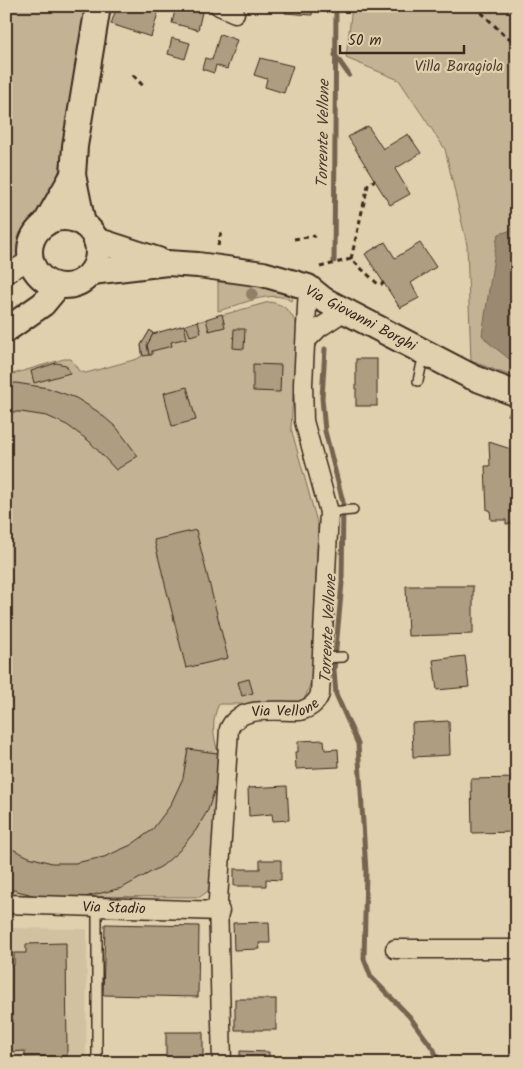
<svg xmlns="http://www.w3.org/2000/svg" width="523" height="1069" font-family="Kalam,sans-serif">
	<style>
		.built { fill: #d2c1a0 }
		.green { fill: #c3b293; stroke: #7f6e58 }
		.water { fill: #9b8a71; stroke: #756450 }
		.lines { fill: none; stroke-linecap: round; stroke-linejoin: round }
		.stream { stroke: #756450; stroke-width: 5 }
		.building { fill: #ae9d80; stroke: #3b2a1e }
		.lane-casing { stroke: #3b2a1e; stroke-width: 12 }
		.street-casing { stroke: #3b2a1e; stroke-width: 21 }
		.secondary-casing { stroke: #3b2a1e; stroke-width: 28 }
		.path { stroke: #3b2a1e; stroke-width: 3; stroke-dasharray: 5 4; stroke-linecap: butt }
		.lane { stroke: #e1d0ad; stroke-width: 9 }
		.street { stroke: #e1d0ad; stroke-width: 18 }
		.secondary { stroke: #e1d0ad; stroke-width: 24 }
		.tree { fill: #918068 }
		.labels { text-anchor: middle; stroke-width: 4.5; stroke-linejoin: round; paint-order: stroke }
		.park-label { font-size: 15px; fill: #4f3e30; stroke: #e1d0ad }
		.street-label { font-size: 15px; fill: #3b2a1e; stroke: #e1d0ad }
		.water-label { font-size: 16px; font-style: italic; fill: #4e3d2f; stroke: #e1d0ad }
	</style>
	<rect width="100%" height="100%" fill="#e1d0ad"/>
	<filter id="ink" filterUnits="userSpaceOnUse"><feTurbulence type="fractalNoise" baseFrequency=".02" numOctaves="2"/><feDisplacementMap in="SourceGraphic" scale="10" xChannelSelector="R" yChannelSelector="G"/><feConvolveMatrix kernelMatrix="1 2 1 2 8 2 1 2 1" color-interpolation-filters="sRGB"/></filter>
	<g filter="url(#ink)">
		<polygon class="built" points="6,928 87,929 86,1062 6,1063"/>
		<g class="green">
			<polygon points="6,6 88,6 56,188 6,276"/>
			<polygon points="352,6 517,6 517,378 471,361 467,245 445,149 399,80 346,58"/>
			<path d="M218 282C245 284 269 283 293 298L291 301C273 288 238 306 218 311Z"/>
			<path d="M269 302C285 304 290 311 297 325L291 428 318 526 312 679 305 698 293 704H219C211 720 213 736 218 752L213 881 207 892 200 897 6 896V376L64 359H71L79 371 86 373 137 359 142 356 141 345 150 330 154 334Z"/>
			<polygon points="511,523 517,523 517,559 513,560"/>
			<polygon points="6,985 9,985 10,1063 6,1063"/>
		</g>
		<polygon class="water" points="517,221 517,365 489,343 482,335 497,238 499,234 509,231"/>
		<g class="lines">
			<g class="stream">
				<polyline points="335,55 349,75"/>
				<polyline points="334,261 336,6"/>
				<polyline points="325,349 322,398 325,431 343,502 342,583 334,670 336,694 358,744 366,871 364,959 371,977 409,1016 434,1050 439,1063"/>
			</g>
		</g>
		<g class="building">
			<polygon points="117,6 160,6 151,37 111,24"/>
			<polygon points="176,6 190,6 190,8 202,12 198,30 172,23"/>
			<polygon points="286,6 313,6 312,15 285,13"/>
			<polygon points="220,34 237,40 227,69 216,65 214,73 202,69 205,58 212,60"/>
			<polygon points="172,38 190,43 185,59 168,54"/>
			<polygon points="260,58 293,66 284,93 265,87 267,79 254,75"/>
			<polygon points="368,126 383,149 408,134 421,153 395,169 410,194 390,205 348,137"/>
			<polygon points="385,242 395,258 420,243 436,267 411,283 419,298 400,308 365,254"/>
			<polygon points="222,314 225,327 209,331 206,319"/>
			<polygon points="198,321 201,333 190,336 186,325"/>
			<polygon points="184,325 187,338 171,342 172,346 152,351 152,355 149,355 147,345 153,334"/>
			<polygon points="234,329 245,329 244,349 233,348"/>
			<polygon points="150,330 153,334 147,345 149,355 143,356 141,345"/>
			<rect x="356" y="359" width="21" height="47"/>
			<polygon points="56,363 66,365 70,373 34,383 31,371"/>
			<polygon points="253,364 281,365 280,392 253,391"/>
			<polygon points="16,383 48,388 76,398 97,411 117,428 138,456 116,470 89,441 67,425 47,416 21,412 6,412 6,384"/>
			<polygon points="187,387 196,420 172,426 164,393"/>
			<polygon points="489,442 517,451 517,523 506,524 506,520 491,520 490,510 487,510 485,466 490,466"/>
			<polygon points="196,530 228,658 186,668 154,540"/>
			<polygon points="511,561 517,561 516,691 515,660"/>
			<polygon points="406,586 473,586 473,634 408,636"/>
			<polygon points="465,656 469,687 437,690 433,660"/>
			<polygon points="249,679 253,693 242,696 238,682"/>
			<polygon points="449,721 450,755 413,757 412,723"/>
			<polygon points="324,740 325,750 338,749 339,767 296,769 295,752 298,752 298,741"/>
			<polygon points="188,749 224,754 221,770 208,810 196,830 179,851 162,866 122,888 81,898 44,898 6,888 6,846 29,857 52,863 75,863 104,857 131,845 152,830 170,806 183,778"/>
			<polygon points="517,778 517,832 472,833 471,779"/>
			<polygon points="287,786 289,820 273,821 272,814 249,816 248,788"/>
			<polygon points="260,860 281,860 281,880 266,879 266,886 234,886 234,869 260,869"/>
			<polygon points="269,922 270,943 259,943 260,949 234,950 233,923"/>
			<polygon points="105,924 199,926 198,997 103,995"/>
			<polygon points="66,943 67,1056 25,1057 25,1051 10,1052 9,965 14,965 14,953 26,953 26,944"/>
			<rect x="235" y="999" width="41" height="31"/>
			<rect x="166" y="1032" width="37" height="30"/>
			<polygon points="240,1051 269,1052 269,1063 240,1063"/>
		</g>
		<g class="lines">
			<g class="lane-casing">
				<g id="lane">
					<polyline points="418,381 424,354"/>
					<polyline points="329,512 353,510"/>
					<polyline points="321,658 343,657"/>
					<polyline points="97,1063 97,907"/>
				</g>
			</g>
			<g class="street-casing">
				<g id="street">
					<polyline points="219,6 235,13"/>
					<polyline points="6,274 30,260"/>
					<polyline points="306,341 319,328 345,311"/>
					<path id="s1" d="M6 904 220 911"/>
					<polyline points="395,949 517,949"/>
					<path id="s2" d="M222 1063 218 900 229 729C240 704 277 712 300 711 310 708 316 704 320 694L329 512 304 421 303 384 308 287"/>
				</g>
			</g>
			<g class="secondary-casing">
				<g id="secondary">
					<circle cx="64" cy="252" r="34"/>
					<polyline points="45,224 73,175"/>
					<polyline points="83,224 73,175 75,146 98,6"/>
					<polyline points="96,240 158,260"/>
					<polyline points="92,272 167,263 198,265 263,274 308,287 324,300 472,377 517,394"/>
					<polyline points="6,330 43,304 58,286"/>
				</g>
			</g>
			<g class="path">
				<polyline points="475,6 503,34 517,43"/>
				<polyline points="133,75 145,88"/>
				<polyline points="294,239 315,236"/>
				<polyline points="218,246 221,232"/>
				<polyline points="351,259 368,185 375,180"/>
				<polyline points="320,267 351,259 379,285 384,283"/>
				<polyline points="508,414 517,417"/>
			</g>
			<use href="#lane" class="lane"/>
			<use href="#street" class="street"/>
			<use href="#secondary" class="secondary"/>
		</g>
		<circle class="tree" cx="252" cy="294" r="6"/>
	</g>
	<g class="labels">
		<g class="park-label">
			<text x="459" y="71">Villa Baragiola</text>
		</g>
		<g class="street-label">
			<text transform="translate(361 318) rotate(28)" y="5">Via Giovanni Borghi</text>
			<text dy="5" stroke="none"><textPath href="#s2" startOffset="398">Via Vellone</textPath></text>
			<text dy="5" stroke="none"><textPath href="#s1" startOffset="108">Via Stadio</textPath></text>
		</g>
		<g class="water-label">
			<text transform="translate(322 134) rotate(-89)" y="6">Torrente Vellone</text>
			<text transform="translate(327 629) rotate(-87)" y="6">Torrente Vellone</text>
		</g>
	</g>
	<rect width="523" height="1069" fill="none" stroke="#e1d0ad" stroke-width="25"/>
	<rect x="12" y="12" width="498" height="1044" fill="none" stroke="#3b2a1e" stroke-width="2" filter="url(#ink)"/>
	<path d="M340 45v8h124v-8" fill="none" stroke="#3b2a1e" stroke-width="2.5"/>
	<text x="348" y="45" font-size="15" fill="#3b2a1e" stroke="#e1d0ad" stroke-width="4" paint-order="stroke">50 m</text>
</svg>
